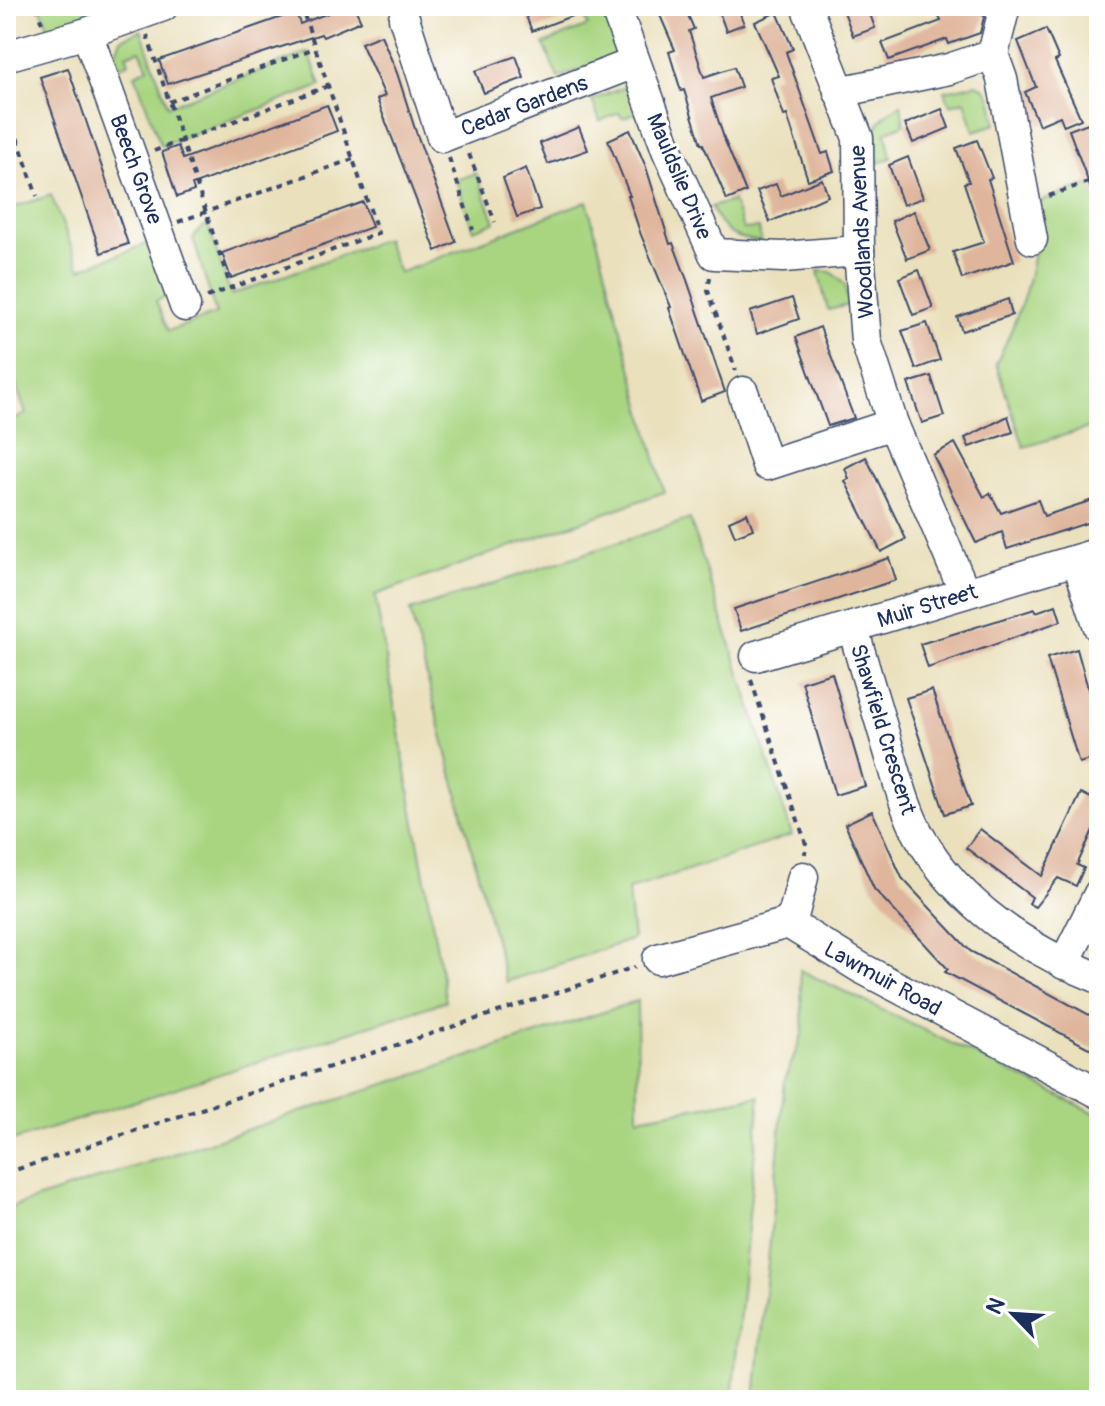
<svg xmlns="http://www.w3.org/2000/svg" width="1105" height="1406" font-family="Pangolin,sans-serif">
	<style>
		.green { fill: #a9d581; stroke: #628270; stroke-width: 2 }
		.building { fill: #dfb59b }
		.lines { fill: none; stroke-linecap: round; stroke-linejoin: round }
		.minor-casing { stroke: #3a4a6c; stroke-width: 33 }
		.path { stroke: #3a4a6c; stroke-width: 4; stroke-dasharray: 6 6; stroke-linecap: butt }
		.minor { stroke: #fff; stroke-width: 30 }
		.labels { text-anchor: middle; stroke-width: 6; stroke-linejoin: round; paint-order: stroke }
		.street-label { font-size: 22px; fill: #1b2f5e; stroke: #fff }
	</style>
	<rect width="100%" height="100%" fill="#fff"/>
	<filter id="ink" filterUnits="userSpaceOnUse"><feTurbulence type="fractalNoise" baseFrequency=".0125" numOctaves="2"/><feDisplacementMap in="SourceGraphic" scale="16" xChannelSelector="R" yChannelSelector="G"/><feConvolveMatrix kernelMatrix="1 2 1 2 8 2 1 2 1" color-interpolation-filters="sRGB"/></filter>
	<filter id="wash" filterUnits="userSpaceOnUse"><feTurbulence type="fractalNoise" baseFrequency=".006" numOctaves="4" result="noise"/><feDisplacementMap in="SourceGraphic" scale="32" xChannelSelector="R" yChannelSelector="G"/><feGaussianBlur stdDeviation="1.8" result="paint"/><feColorMatrix in="noise" values="0 0 0 0 0 0 0 0 0 0 0 0 0 0 0 0 0 1.4 0 .05"/><feComposite in="paint" operator="in"/></filter>
	<g filter="url(#wash)">
		<rect width="100%" height="100%" fill="#eae0bc"/>
		<g class="green">
			<polygon points="40,6 114,6 115,8 49,29"/>
			<polygon points="581,6 603,6 621,54 558,78 544,44 588,26"/>
			<polygon points="141,30 168,106 309,52 321,86 161,146 135,74 148,68 140,50 126,55 129,62 120,67 115,54 121,39"/>
			<path d="M977 84C994 91 993 108 996 124L974 131 965 101 950 105 945 91Z"/>
			<polygon points="630,85 640,111 622,118 619,113 600,121 592,100"/>
			<path d="M901 104 904 124 886 132 891 158 878 163C873 128 871 124 901 104Z"/>
			<polygon points="476,173 495,222 473,230 456,180"/>
			<path d="M1099 181V425L1024 447 996 364C1022 310 1039 263 1036 203Z"/>
			<polygon points="51,195 80,269 152,242 171,295 156,301 168,331 216,314 193,238 202,227 208,225 231,295 385,239 399,273 587,201 664,492 375,595 446,1001 6,1143 6,422 26,414 6,356 6,210"/>
			<path d="M733 201 743 229 759 228 761 242C732 238 724 234 711 207Z"/>
			<polygon points="818,271 831,272 845,285 848,305 828,310"/>
			<polygon points="690,519 792,835 628,890 633,939 506,982 410,611"/>
			<polygon points="800,970 1099,1115 1099,1400 755,1400 785,1080 803,1032"/>
			<polygon points="637,1001 638,1118 760,1096 732,1400 6,1400 6,1209"/>
		</g>
		<g id="blocks">
			<g class="building">
				<polygon points="346,6 354,6 361,21 323,37 321,34 168,84 159,60 296,12 300,24"/>
				<polygon points="538,6 593,6 593,8 532,31 524,11"/>
				<polygon points="656,6 684,6 694,29 689,31 704,77 734,67 741,87 711,98 725,141 746,192 727,200 703,144 701,144 684,90 681,91 669,52 675,50"/>
				<polygon points="727,6 737,6 744,24 726,31 718,9"/>
				<polygon points="842,6 867,6 875,28 853,36"/>
				<polygon points="958,6 980,6 984,17 980,33 949,44 947,39 889,60 882,43 941,21 938,14"/>
				<polygon points="777,12 793,49 786,52 822,154 828,152 834,171 808,180 787,115 784,116 771,78 779,76 755,22"/>
				<polygon points="1046,29 1059,59 1055,61 1081,119 1064,126 1060,116 1039,125 1025,92 1036,87 1018,41"/>
				<polygon points="381,35 397,73 415,129 456,242 436,251 377,99 385,96 361,43"/>
				<polygon points="516,56 524,78 484,93 475,71"/>
				<polygon points="68,68 128,244 101,253 40,77"/>
				<polygon points="327,105 337,131 192,185 194,191 177,197 162,152 178,146 183,159"/>
				<polygon points="942,109 949,128 913,143 905,124"/>
				<polygon points="1099,119 1099,204 1097,205 1069,130"/>
				<polygon points="579,127 588,150 548,164 540,143"/>
				<polygon points="630,130 646,167 670,244 673,243 687,280 725,392 701,401 669,308 671,307 641,235 628,196 630,196 608,140"/>
				<polygon points="977,140 992,178 988,179 1014,261 962,279 953,252 984,242 964,183 969,182 956,148"/>
				<polygon points="908,157 923,198 903,205 889,165"/>
				<polygon points="526,168 540,209 517,217 503,178"/>
				<polygon points="822,179 828,196 770,222 757,191 776,184 781,196"/>
				<polygon points="363,202 372,227 231,278 222,253"/>
				<polygon points="914,211 930,250 907,259 892,221"/>
				<polygon points="919,270 933,308 913,315 899,278"/>
				<polygon points="792,298 799,319 757,334 750,312"/>
				<polygon points="1008,299 1012,315 962,331 957,317"/>
				<polygon points="927,323 940,360 916,369 902,331"/>
				<polygon points="820,327 854,418 828,426 796,337"/>
				<polygon points="931,376 944,416 922,423 908,383"/>
				<polygon points="1008,416 1013,432 969,447 965,438"/>
				<polygon points="955,443 984,497 990,493 1001,513 1038,500 1044,516 1099,498 1099,519 1007,549 1002,532 976,543 933,455"/>
				<polygon points="866,457 906,539 881,552 845,481 849,479 845,468"/>
				<polygon points="747,513 753,529 735,536 729,521"/>
				<polygon points="889,558 896,580 741,631 734,609"/>
				<polygon points="1056,605 1061,621 928,668 920,644 1035,609 1036,612"/>
				<polygon points="1077,649 1099,728 1099,757 1079,763 1047,658"/>
				<polygon points="832,673 865,786 835,795 802,682"/>
				<polygon points="932,690 971,806 945,814 906,698"/>
				<polygon points="1081,793 1099,802 1099,817 1077,865 1084,868 1076,886 1058,878 1035,907 1029,904 1032,897 966,848 980,829 1042,876"/>
				<polygon points="872,811 902,878 970,951 1099,1020 1099,1051 1087,1047 945,972 948,969 874,889 845,824"/>
			</g>
		</g>
	</g>
	<g filter="url(#ink)">
		<use href="#blocks" fill-opacity="0" stroke="#3a4a6c" stroke-width="2"/>
		<g class="lines">
			<g class="minor-casing">
				<g id="minor">
					<polyline points="615,6 667,150 714,254 783,257 859,251"/>
					<polyline points="806,6 858,138 859,251 866,341 893,424 965,593"/>
					<polyline points="404,18 442,137 634,63"/>
					<polyline points="87,33 185,306"/>
					<polyline points="993,54 1005,6"/>
					<polyline points="6,56 87,33 163,6"/>
					<polyline points="839,92 949,69 993,54 1002,79 1032,239"/>
					<polyline points="743,392 767,465 893,424"/>
					<polyline points="1077,560 1099,627"/>
					<path d="M853 627C864 669 877 709 889 751 898 780 905 810 920 837 959 905 1027 950 1099 978"/>
					<polyline points="756,656 1099,553"/>
					<polyline points="788,923 794,913 803,877"/>
					<polyline points="658,959 788,923 861,968 1099,1093"/>
					<polyline points="1064,964 1099,894"/>
				</g>
			</g>
			<g class="path">
				<polyline points="36,6 42,23"/>
				<polyline points="147,35 231,288 378,233 301,6"/>
				<polyline points="169,102 315,48"/>
				<polyline points="6,104 37,196"/>
				<polyline points="154,151 328,86"/>
				<polyline points="469,154 495,222"/>
				<polyline points="449,158 473,230"/>
				<polyline points="1049,196 1099,178"/>
				<polyline points="178,222 353,159"/>
				<polyline points="710,277 708,291 736,371"/>
				<polyline points="207,297 231,288"/>
				<polyline points="751,680 806,844 805,854"/>
				<polyline points="6,1173 635,967"/>
			</g>
			<use href="#minor" class="minor"/>
		</g>
	</g>
	<g class="labels">
		<g class="street-label">
			<text transform="translate(524 105) rotate(-21)" y="8">Cedar Gardens</text>
			<text transform="translate(137 169) rotate(70)" y="8">Beech Grove</text>
			<text transform="translate(680 176) rotate(67)" y="8">Mauldslie Drive</text>
			<text transform="translate(861 232) rotate(-93)" y="8">Woodlands Avenue</text>
			<text transform="translate(927 605) rotate(-17)" y="8">Muir Street</text>
			<text transform="translate(884 729) rotate(73)" y="8">Shawfield Crescent</text>
			<text transform="translate(883 978) rotate(29)" y="8">Lawmuir Road</text>
		</g>
	</g>
	<rect width="1105" height="1406" fill="none" stroke="#fff" stroke-width="32"/>
	<g transform="translate(1013 1314) rotate(295)" stroke="#ffffff" stroke-width="6" paint-order="stroke">
	<path d="M0-6L14 30L0 20L-14 30Z" fill="#1b2f5e"/>
	<text y="-12" font-size="22" font-weight="bold" text-anchor="middle" fill="#1b2f5e">N</text>
	</g>
</svg>
